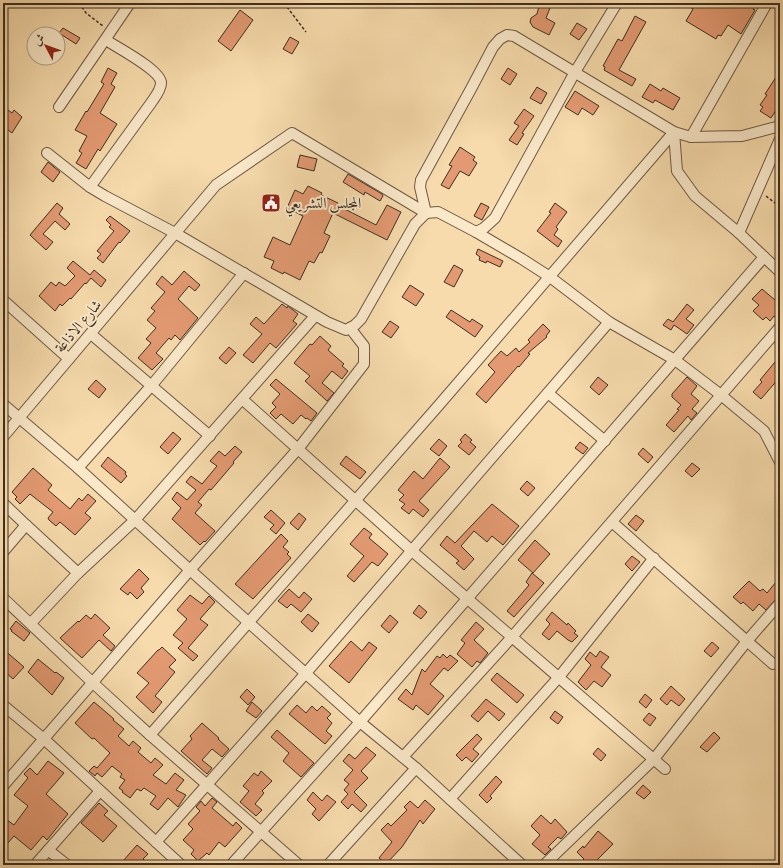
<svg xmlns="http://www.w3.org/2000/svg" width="783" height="868" font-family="'EB Garamond',Amiri,serif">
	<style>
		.building { fill: #e39a72; stroke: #3e2e23 }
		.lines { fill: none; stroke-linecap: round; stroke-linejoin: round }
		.minor-casing { stroke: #6c5945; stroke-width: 12 }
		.path { stroke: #3e2e23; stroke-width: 1.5; stroke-dasharray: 3 2; stroke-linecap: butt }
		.minor { stroke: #fae8c9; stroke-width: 10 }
		.labels { text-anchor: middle; stroke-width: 4; stroke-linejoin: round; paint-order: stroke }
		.poi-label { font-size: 15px; fill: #3e2e23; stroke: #fae8c9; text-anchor: start }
		.street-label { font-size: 15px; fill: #3e2e23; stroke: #fae8c9 }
	</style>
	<rect width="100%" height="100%" fill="#f7dbac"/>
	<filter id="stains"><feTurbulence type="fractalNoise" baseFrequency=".005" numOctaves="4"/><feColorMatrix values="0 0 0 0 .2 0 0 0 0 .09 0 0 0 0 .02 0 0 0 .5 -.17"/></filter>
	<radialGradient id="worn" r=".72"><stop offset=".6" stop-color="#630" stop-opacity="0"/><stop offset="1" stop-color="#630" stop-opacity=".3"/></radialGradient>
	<g class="building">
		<polygon points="683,3 757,3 753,9 755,10 741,34 728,25 721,36 718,35 716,39 686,21 693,9"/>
		<polygon points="544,4 548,5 550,8 546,18 555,23 549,35 533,27 530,22 531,18 537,14 539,6"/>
		<polygon points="240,10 253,20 231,51 218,41"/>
		<polygon points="635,16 646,22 619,70 636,79 632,86 604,70 605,67 603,66 618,39 622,41"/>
		<polygon points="577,23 587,29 579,40 570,34"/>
		<polygon points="63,28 80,38 76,44 59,33"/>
		<polygon points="290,37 299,42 292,54 283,49"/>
		<polygon points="108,68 117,73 111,84 115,87 100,113 117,124 100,151 98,149 86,169 76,163 82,153 79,151 87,136 75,130 86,111 87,112 104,84 101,82"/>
		<polygon points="508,68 517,74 510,85 501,79"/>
		<polygon points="780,71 780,104 771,118 760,111 763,107 760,105 767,95 765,94"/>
		<polygon points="650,84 661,91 663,88 680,98 673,110 655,100 653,103 642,97"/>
		<polygon points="537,87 547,93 541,104 530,98"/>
		<polygon points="575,91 599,106 593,115 582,108 578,115 565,107"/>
		<polygon points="524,109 534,116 522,133 524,134 517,145 509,140 519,126 514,123"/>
		<polygon points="8,110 12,113 14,110 22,117 12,133 8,130 3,137 3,116"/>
		<polygon points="460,147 475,157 473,160 477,163 469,176 460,171 449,189 441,185 452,166 449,165"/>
		<polygon points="300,155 317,159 314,171 297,167"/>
		<polygon points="48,162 60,172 53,182 41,172"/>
		<polygon points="348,174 382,194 383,196 380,201 365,192 364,195 343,182"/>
		<polygon points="308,186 322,193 321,195 338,203 337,205 376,225 387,205 401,212 387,240 333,213 324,233 330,236 322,253 320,252 314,263 309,261 300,280 284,272 283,274 271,268 274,261 264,257 273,237 290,245 303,216 287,208 295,190 303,194"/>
		<polygon points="57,203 63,208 59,214 70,224 65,230 55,221 43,234 53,242 46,250 30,235"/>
		<polygon points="481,203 489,207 482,220 474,216"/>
		<polygon points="555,203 567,212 556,227 558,229 554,235 562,241 558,247 537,231 551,213 549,212"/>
		<polygon points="110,216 130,231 120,243 119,242 103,263 97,258 101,254 97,251 114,231 109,227 111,225 106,220"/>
		<polygon points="478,249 503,261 500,267 487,261 486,263 479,260 480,257 476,254"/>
		<polygon points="73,261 90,275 94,270 106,280 101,287 91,278 86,284 85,283 71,299 70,298 62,306 60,304 55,311 39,296 51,282 56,286 59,282 65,286 75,276 67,268"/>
		<polygon points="454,265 463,270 454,287 444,282"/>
		<polygon points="184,271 200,285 195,291 189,286 178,299 198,318 180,340 175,335 171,340 169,338 156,353 163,359 152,370 138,358 151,343 146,339 156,328 147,320 155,311 151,308 165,292 156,284 162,276 172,285"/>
		<polygon points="410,285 424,294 416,306 402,297"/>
		<polygon points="762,289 775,300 780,294 780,321 774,316 770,321 766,317 763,320 753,311 759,305 752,299"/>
		<polygon points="282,304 287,308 288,306 298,314 293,321 297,324 276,348 270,343 253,363 243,355 262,334 250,324 256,317 264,324"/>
		<polygon points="687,304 694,310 686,319 694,325 687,334 674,325 671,330 663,325 668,319 673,322"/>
		<polygon points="451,310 470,322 472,319 483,326 475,337 446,317"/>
		<polygon points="390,321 399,327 391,338 382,332"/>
		<polygon points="543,324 550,331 546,336 547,337 528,353 530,354 519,367 518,366 486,403 476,394 495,372 488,365 501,351 507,356 516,348 519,352 530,342 528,340"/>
		<polygon points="320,336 331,346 328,350 344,364 342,366 348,371 342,379 332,371 322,383 334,393 327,401 305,381 310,376 294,363 310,344 312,345"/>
		<polygon points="229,347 236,353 226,364 219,358"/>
		<polygon points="775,362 780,366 780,377 761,399 753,392 762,382 760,380"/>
		<polygon points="598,377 608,385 599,395 590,387"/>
		<polygon points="687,377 697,386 691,394 699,401 692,409 697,413 691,420 688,416 674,432 666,425 679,410 677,409 681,405 672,397 672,394"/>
		<polygon points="276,379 317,413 311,421 307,418 306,419 301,415 293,424 281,414 276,419 270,413 276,407 272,403 280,394 270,385"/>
		<polygon points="96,380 106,389 99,398 88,389"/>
		<polygon points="173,432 181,439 168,454 160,447"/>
		<polygon points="465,434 472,440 470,442 476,447 469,455 458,446 462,442 460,440"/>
		<polygon points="439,439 447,446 439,456 430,449"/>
		<polygon points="580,442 588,448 583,454 575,448"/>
		<polygon points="235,446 242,452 233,462 234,463 211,490 209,489 198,502 202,505 195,513 215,531 205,542 204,541 200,545 172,519 181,508 172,499 177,492 187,500 196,490 186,482 191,476 202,484 217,466 210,461 219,451 225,456"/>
		<polygon points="643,448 653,457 648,463 638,454"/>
		<polygon points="346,456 366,472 360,479 340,464"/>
		<polygon points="108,457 126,472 125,474 127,476 121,483 101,466"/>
		<polygon points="440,458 450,467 419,501 429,510 423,517 413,509 409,514 401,508 405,504 399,500 404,495 398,490 414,471 423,479"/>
		<polygon points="692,463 700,469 692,477 685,471"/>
		<polygon points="33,468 52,485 48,490 70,509 79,498 82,501 88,494 96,501 85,513 91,518 75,535 60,522 56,526 49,520 48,518 53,512 30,494 20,504 15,499 17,497 12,492"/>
		<polygon points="527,481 535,488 528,496 520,489"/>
		<polygon points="492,504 519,526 503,545 492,536 487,542 474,531 461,546 474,559 464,570 456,563 459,561 440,545 447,536 455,543"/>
		<polygon points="271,510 285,523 276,534 270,529 274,525 264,517"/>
		<polygon points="299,513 306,519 298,530 290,523"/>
		<polygon points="636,515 644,521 636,531 628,524"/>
		<polygon points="364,528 372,534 369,538 388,554 378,566 372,562 354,582 347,576 364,556 350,544"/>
		<polygon points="281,534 288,541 283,547 289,552 287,554 291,558 253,599 235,584"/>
		<polygon points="535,540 550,554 533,573 518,560"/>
		<polygon points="632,556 640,562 632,571 625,564"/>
		<polygon points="139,569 149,579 141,588 144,592 137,599 130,592 128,595 120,589"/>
		<polygon points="532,573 544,583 514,617 507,611 529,585 526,582"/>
		<polygon points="749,581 760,591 763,589 767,593 776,582 780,586 780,595 766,610 759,604 753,611 743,602 741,604 733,597"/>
		<polygon points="289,589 299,598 304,592 312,599 301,612 291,604 287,608 278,601"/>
		<polygon points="190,595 202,604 209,596 215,602 200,619 208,625 188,648 198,656 193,661 178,648 183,643 173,635 187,619 177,610"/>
		<polygon points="419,605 427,612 421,619 413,613"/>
		<polygon points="552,612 567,625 568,623 576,631 574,633 578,636 572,642 568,640 557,631 549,640 542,634 550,624 546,620"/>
		<polygon points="95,614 110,628 103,635 115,646 111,651 99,640 82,658 60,638 78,621 79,622 86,615 91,619"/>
		<polygon points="308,614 319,623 312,632 301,622"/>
		<polygon points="390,615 398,622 389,633 381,626"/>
		<polygon points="16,621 30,633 24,641 11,631 12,630 10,629"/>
		<polygon points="476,622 484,629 474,640 488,653 480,663 477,661 472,667 457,654 465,643 461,640"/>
		<polygon points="351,641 362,651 369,642 377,648 349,683 329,666"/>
		<polygon points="712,642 719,648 711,657 704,651"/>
		<polygon points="162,647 176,660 169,667 175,672 155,696 162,702 153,713 136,697 149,683 137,673 158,650 159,650"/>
		<polygon points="3,649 24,667 13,679 3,670"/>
		<polygon points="600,651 609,657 601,667 611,675 602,687 594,681 586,690 578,682 591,665 585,659 590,652 596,657"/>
		<polygon points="443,654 447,658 450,655 458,661 448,671 444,668 430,684 444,696 428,715 416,705 413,710 398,699 406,689 412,695 422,669 425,672 437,656 440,658"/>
		<polygon points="38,659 55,673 56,672 64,678 52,695 28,672"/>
		<polygon points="497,673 524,695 517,703 491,680"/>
		<polygon points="671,686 685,699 679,706 671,700 667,705 660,699"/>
		<polygon points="247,689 255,697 248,705 240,697"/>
		<polygon points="645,694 652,700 646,708 639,702"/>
		<polygon points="486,699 505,714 499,721 488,711 478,722 471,716"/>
		<polygon points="94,702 114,719 113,720 124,729 118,736 129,746 133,741 141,748 138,752 151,763 155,758 163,765 153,775 166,784 175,773 184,780 176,790 186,795 178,807 168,798 158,810 150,804 156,796 144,788 141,791 137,789 130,798 122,792 123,791 119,788 125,780 120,777 122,774 112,766 102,777 97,773 95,776 89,771 94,766 97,768 110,753 94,738 92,739 75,723"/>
		<polygon points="252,702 262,711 256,718 246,711"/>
		<polygon points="297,705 306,713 312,706 317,711 322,706 331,714 327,718 332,723 326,731 332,736 325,744 289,714"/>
		<polygon points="555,711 563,717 558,724 550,718"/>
		<polygon points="649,713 656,718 650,726 643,720"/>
		<polygon points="202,723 219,738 218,739 229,749 222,757 212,749 202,760 212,768 207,774 181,751 192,739 190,736"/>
		<polygon points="277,730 314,763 301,777 283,761 289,753 271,737"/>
		<polygon points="714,732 720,738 707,752 700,747"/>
		<polygon points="477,734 482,739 473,749 479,754 472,762 466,757 462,761 456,755"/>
		<polygon points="366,747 376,755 361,771 368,778 354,792 367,805 361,812 352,804 348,809 341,802 348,794 344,790 349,784 344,780 353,770 343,761 349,754 355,759"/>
		<polygon points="598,748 606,755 601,761 593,754"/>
		<polygon points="48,761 64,773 46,794 68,814 47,840 43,836 31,850 14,836 7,844 3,841 3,817 14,825 28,806 14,795 28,778 24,774 30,768 37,775"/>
		<polygon points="261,771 272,781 262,791 264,793 255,804 262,810 256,816 240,802 249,791 243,786 254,773 258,776"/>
		<polygon points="496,776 502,782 490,796 492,798 487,803 479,795"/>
		<polygon points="643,785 651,792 644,799 636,793"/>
		<polygon points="313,792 322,801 327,795 336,802 319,821 312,814 316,809 307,800"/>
		<polygon points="212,798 217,802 212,808 233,826 236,822 242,828 225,847 219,842 209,855 207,853 198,861 191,854 194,850 183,840 193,829 188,824 200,811 196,807 201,801 205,806"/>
		<polygon points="425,800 435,809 423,824 420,820 402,847 386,864 379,858 392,842 381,830 388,823 391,826 407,810 404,807 410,801 418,808"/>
		<polygon points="99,803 108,811 104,815 117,826 103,842 81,823"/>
		<polygon points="541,815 551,824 555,819 567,832 561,839 558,837 548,847 551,849 545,855 532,844 540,835 531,826"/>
		<polygon points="598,831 613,844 592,865 578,865 584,859 577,852 583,846 584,848"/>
		<polygon points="137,845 148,854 143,859 150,865 121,865 124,861 123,861"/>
	</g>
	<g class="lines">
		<g class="minor-casing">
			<g id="minor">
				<polyline points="59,107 130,3"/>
				<polyline points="691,137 742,136 780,126"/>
				<polyline points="47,153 90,187 105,196 175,233 327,322 346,330 355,325 361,319 415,224 426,213"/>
				<path d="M90 187 151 103C155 97 161 90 161 83 161 70 116 47 106 40"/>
				<polyline points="426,213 420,187 421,180 472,87 493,47 500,39 507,35 514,36 674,132 677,171 695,196 739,233 780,272"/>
				<polyline points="476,232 484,228 495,218 575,72 617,3"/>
				<polyline points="739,233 780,139"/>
				<polyline points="3,300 69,359"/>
				<polyline points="91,334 210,436"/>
				<polyline points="548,393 605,441"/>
				<polyline points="242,399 412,551 665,769"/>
				<polyline points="3,404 78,468 190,570 3,786"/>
				<polyline points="3,437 216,185 292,133 426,213 438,212 476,232 522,259 550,277 609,322 675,360 721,395 764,431 780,462"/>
				<polyline points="78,468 152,385 244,273"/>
				<polyline points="3,503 26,525 3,552"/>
				<polyline points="612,522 773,664"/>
				<polyline points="26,525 78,573"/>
				<polyline points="3,598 93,683 150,735 299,865"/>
				<polyline points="31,623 78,573 135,520 315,316"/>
				<polyline points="3,705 44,739 181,865"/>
				<polyline points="150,735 439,405 674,132 691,137 767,3"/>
				<polyline points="403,757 512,637 780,327"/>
				<polyline points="450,799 559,677 654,558"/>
				<polyline points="156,842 306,673 609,322"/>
				<polyline points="48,850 67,865"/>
				<polyline points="35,865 100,791"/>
				<polyline points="231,865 360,722 190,570 298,449 364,364 364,346 350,328"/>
				<polyline points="328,865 416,768"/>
				<polyline points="522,865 416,768 360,722 764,257"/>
				<polyline points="544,865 654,759 747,641 780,603"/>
			</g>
		</g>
		<g class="path">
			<polyline points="79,3 86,13 103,26"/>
			<polyline points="284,3 306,32"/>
			<polyline points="766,196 780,207"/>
		</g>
		<use href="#minor" class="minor"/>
	</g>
	<defs>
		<g id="civic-square" transform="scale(1)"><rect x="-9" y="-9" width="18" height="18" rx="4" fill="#8f2418" stroke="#fae8c9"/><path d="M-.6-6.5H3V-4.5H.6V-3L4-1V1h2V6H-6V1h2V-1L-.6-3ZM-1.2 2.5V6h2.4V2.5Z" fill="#fff"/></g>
	</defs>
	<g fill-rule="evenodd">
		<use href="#civic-square" x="271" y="203"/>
	</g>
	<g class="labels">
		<g class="poi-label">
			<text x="285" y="208">المجلس التشريعي</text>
		</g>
		<g class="street-label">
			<text transform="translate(78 326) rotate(-50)" y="5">شارع الاذاعة</text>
		</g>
	</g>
	<rect width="783" height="868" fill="none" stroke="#f7dbac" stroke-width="16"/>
	<rect x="4" y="4" width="775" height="860" fill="none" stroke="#3e2e23" stroke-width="2"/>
	<rect x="8" y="8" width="767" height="852" fill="none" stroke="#3e2e23"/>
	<g transform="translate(46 46) rotate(311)"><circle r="19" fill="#fae8c9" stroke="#af9e87"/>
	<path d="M0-3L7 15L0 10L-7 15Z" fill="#8f2418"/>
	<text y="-6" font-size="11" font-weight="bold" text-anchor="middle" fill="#3e2e23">ش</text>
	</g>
	<rect width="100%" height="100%" filter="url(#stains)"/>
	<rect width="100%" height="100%" fill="url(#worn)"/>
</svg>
